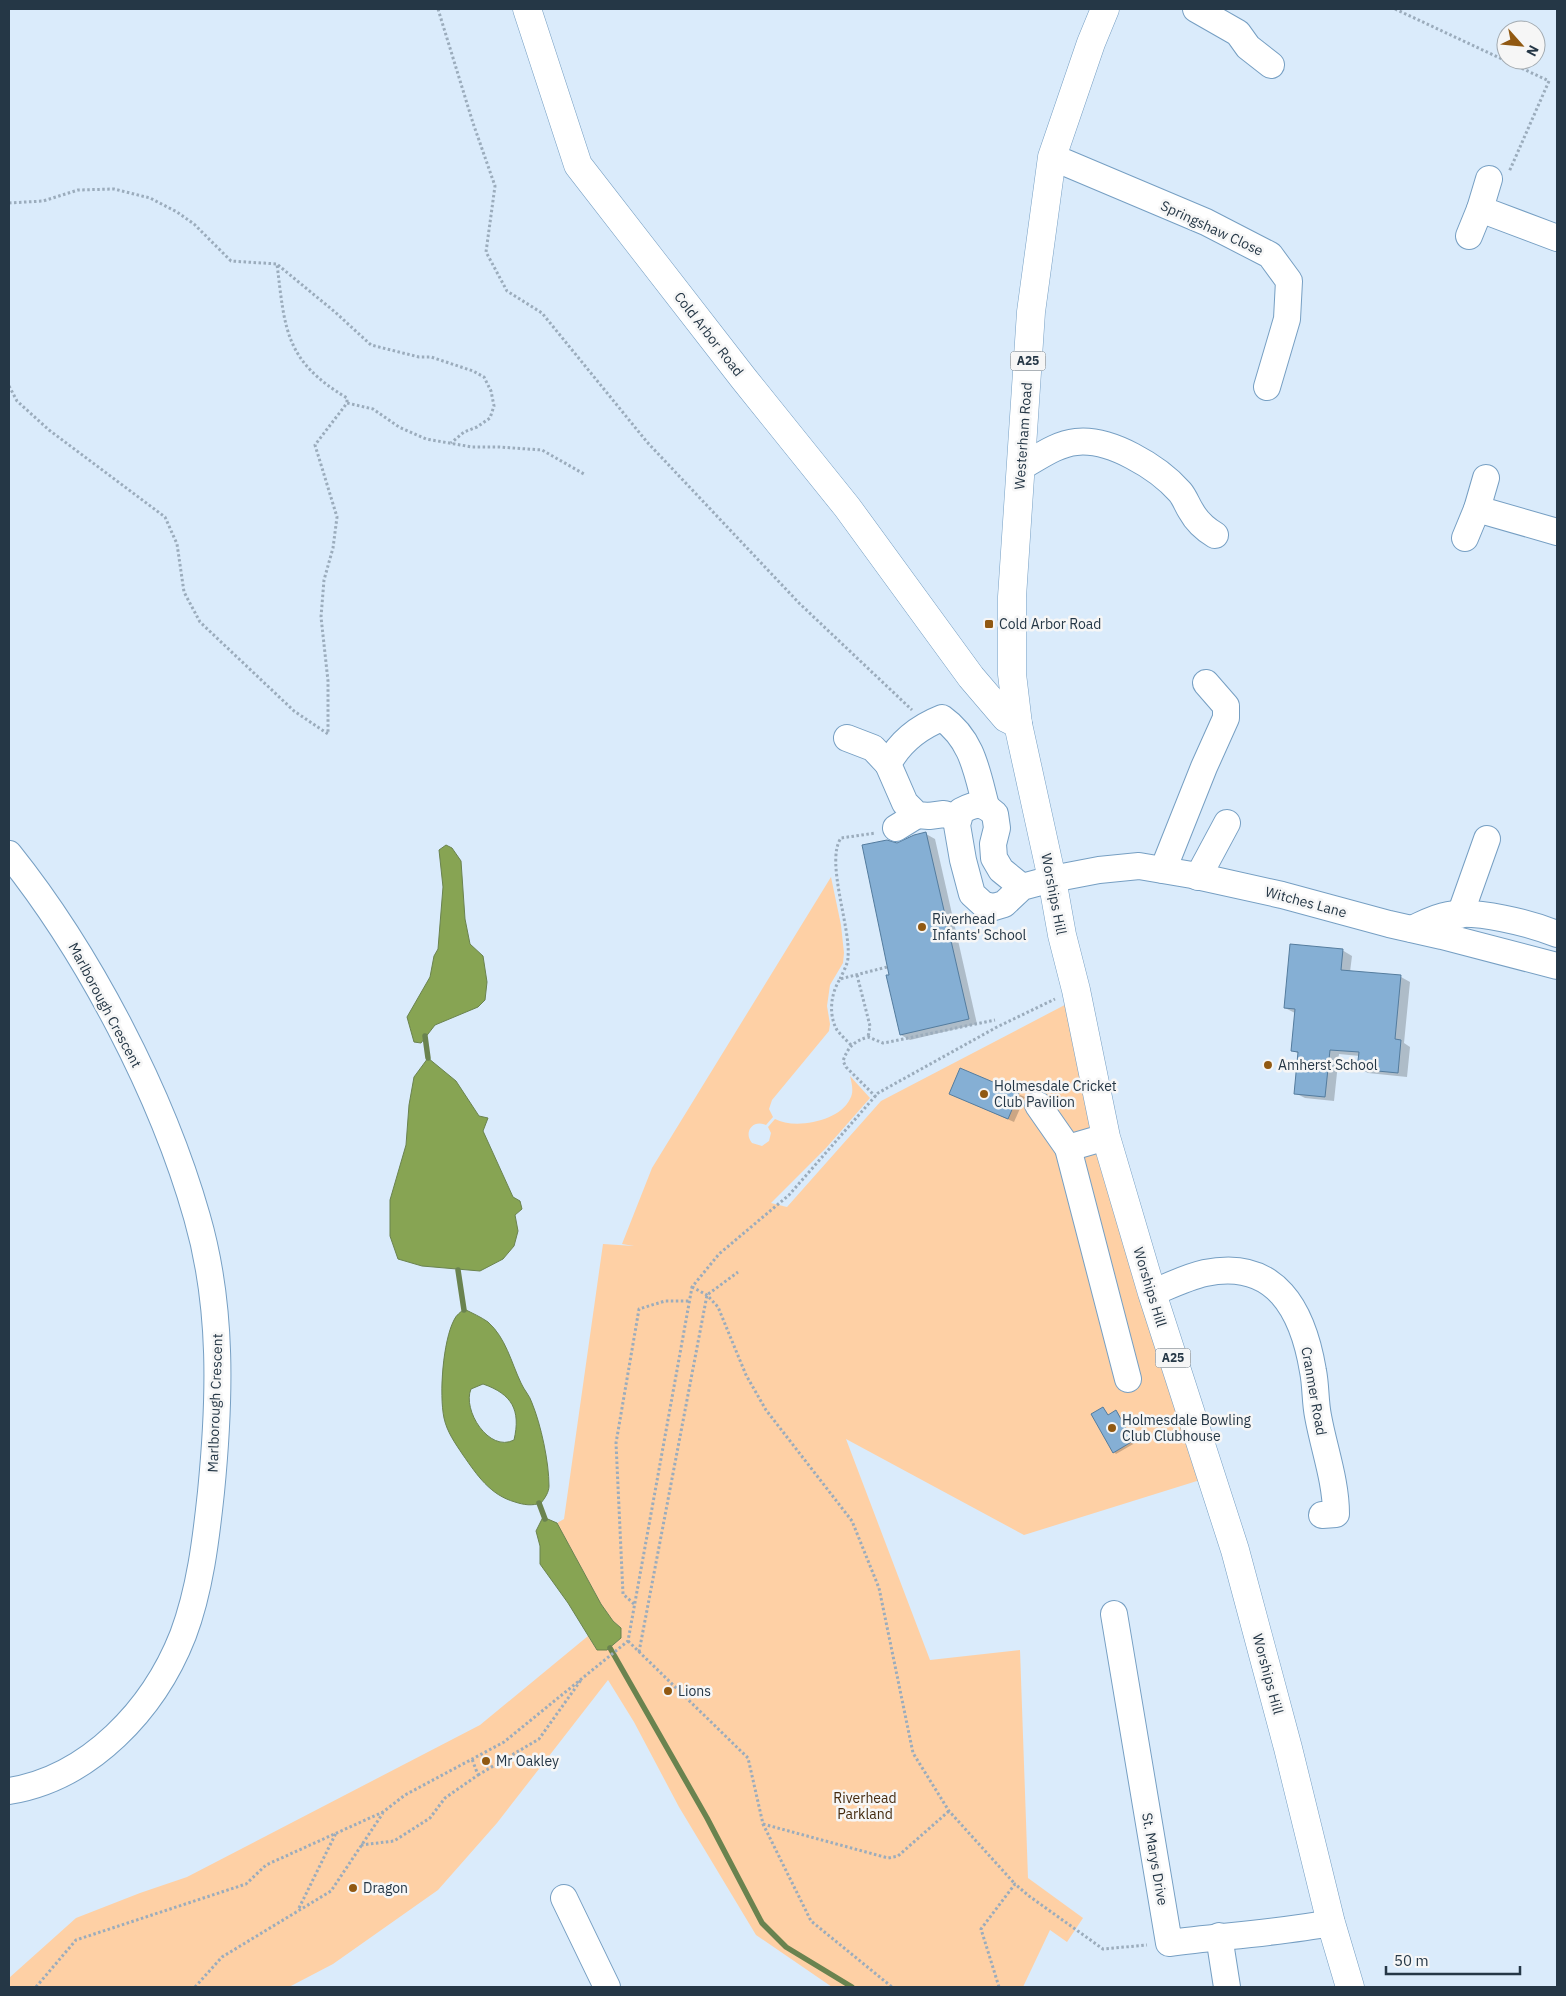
<svg xmlns="http://www.w3.org/2000/svg" width="1566" height="1996" font-family="'IBM Plex Sans',sans-serif">
	<style>
		.green { fill: #fed0a5 }
		.water { fill: #87a453; stroke: #6a834f; fill-rule: evenodd }
		.shadow { fill: #0003 }
		.lines { fill: none; stroke-linecap: round; stroke-linejoin: round }
		.stream { stroke: #6a834f; stroke-width: 5.5 }
		.building { fill: #85afd4; stroke: #547c9e }
		.minor-casing { stroke: #769fc3; stroke-width: 28 }
		.major-casing { stroke: #769fc3; stroke-width: 29 }
		.highway-casing { stroke: #769fc3; stroke-width: 29 }
		.path { stroke: #9bacbc; stroke-width: 3; stroke-dasharray: 2.5 2.5; stroke-linecap: butt }
		.minor { stroke: #fff; stroke-width: 26 }
		.major { stroke: #fff; stroke-width: 28 }
		.highway { stroke: #fff; stroke-width: 28 }
		.poi-dot { fill: #915912; stroke: #f6f6f6; stroke-width: 2 }
		.labels { text-anchor: middle; stroke-width: 5; stroke-linejoin: round; paint-order: stroke }
		.shield { fill: #f6f6f6; stroke: #64707b; stroke-width: 1 }
		.shield-label { font-size: 12px; font-weight: bold; fill: #253746 }
		.street-label { font-size: 14px; fill: #253746; stroke: #f6f6f6 }
		.poi-label { font-size: 14px; fill: #253746; stroke: #f6f6f6; text-anchor: start }
		.park-label { font-size: 14px; fill: #442a0e; stroke: #f6f6f6 }
	</style>
	<rect width="100%" height="100%" fill="#daebfb"/>
	<path class="green" d="M831 877 841 925 844 953 843 963 830 985 827 1006 830 1024 829 1031 772 1100 769 1109 773 1117 766 1125C753 1119 743 1132 752 1143L762 1146 769 1141 771 1133 768 1127 775 1119C795 1130 840 1121 850 1099 854 1092 852 1084 850 1076L870 1098 826 1148 771 1203 787 1207 881 1101 1080 997 1213 1476 1024 1535 846 1439 930 1660 1020 1650 1028 1878 1083 1918 1067 1942 1050 1930 1023 1987H832L756 1935 679 1807 634 1722 608 1680 497 1823 438 1890 333 1964 289 1987H9V1978L76 1918 140 1893 187 1877 480 1725 588 1636 597 1650H607L621 1638V1628L613 1621 601 1604 557 1523 564 1519 603 1244 634 1246 622 1244 652 1168Z"/>
	<g class="water">
		<polygon points="446,845 452,848 461,861 465,919 470,944 483,956 487,982 485,1000 478,1007 435,1025 421,1043 414,1042 407,1017 430,977 434,956 438,949 443,887 439,850"/>
		<polygon points="428,1058 456,1081 479,1116 488,1118 483,1131 513,1197 520,1201 522,1209 515,1215 518,1231 514,1246 503,1259 480,1271 422,1266 398,1259 390,1236 390,1200 406,1145 409,1105 414,1077"/>
		<path d="M464 1309C472 1313 481 1317 488 1322 506 1338 511 1362 521 1383 524 1390 530 1396 532 1403 541 1425 549 1462 549 1486 549 1492 545 1498 541 1503 532 1506 524 1505 515 1502 490 1495 477 1475 463 1455 455 1443 447 1432 444 1418 439 1394 443 1341 454 1320 456 1315 461 1312 464 1309ZM483 1384C512 1394 521 1410 514 1440 489 1453 462 1410 471 1389Z"/>
		<polygon points="543,1517 557,1523 601,1604 613,1621 621,1628 621,1638 607,1650 597,1650 568,1603 540,1564 540,1546 536,1531"/>
	</g>
	<g class="shadow">
		<polygon points="926,834 935,839 977,1024 910,1040 901,1035 891,976"/>
		<polygon points="1342,950 1352,956 1350,972 1401,977 1410,982 1404,1043 1410,1047 1407,1077 1368,1073 1358,1068 1360,1056 1339,1054 1334,1101 1305,1098 1295,1093 1299,1054 1292,1050 1295,1013 1285,1008"/>
		<polygon points="961,1070 1025,1097 1014,1122 957,1097"/>
		<polygon points="1103,1408 1109,1416 1116,1412 1118,1413 1135,1443 1116,1454 1114,1452"/>
	</g>
	<g class="lines">
		<g class="stream">
			<polyline points="425,1036 428,1058"/>
			<polyline points="458,1270 464,1310"/>
			<polyline points="539,1503 545,1519"/>
			<polyline points="610,1648 707,1818 762,1923 786,1947 852,1987"/>
		</g>
	</g>
	<g class="building">
		<polygon points="926,832 969,1019 900,1035 886,975 889,975 862,845 887,840 897,843 914,835"/>
		<polygon points="1290,944 1343,949 1341,970 1401,975 1395,1039 1401,1040 1398,1073 1357,1069 1359,1052 1330,1050 1325,1097 1294,1094 1298,1052 1291,1051 1295,1009 1284,1008"/>
		<polygon points="960,1068 1019,1093 1008,1119 949,1094"/>
		<polygon points="1103,1407 1108,1415 1116,1410 1133,1441 1113,1453 1091,1414"/>
	</g>
	<g class="lines">
		<g class="minor-casing">
			<g id="minor">
				<polyline points="1196,9 1238,33 1248,47 1271,65"/>
				<polyline points="1052,157 1206,222 1270,255 1289,281 1287,319 1267,387"/>
				<polyline points="1489,179 1480,209 1557,238"/>
				<polyline points="1469,236 1480,209"/>
				<path d="M1021 467C1038 458 1056 444 1076 442 1110 438 1158 467 1180 492 1185 498 1187 505 1191 511 1197 522 1205 529 1215 535"/>
				<polyline points="1477,509 1486,478"/>
				<polyline points="1465,538 1477,509 1557,532"/>
				<polyline points="847,738 873,748 888,764"/>
				<path d="M958 818 944 814 929 816 917 815 905 803 888 764C900 742 919 727 942 718 973 740 977 773 986 806"/>
				<polyline points="896,828 917,815"/>
				<path d="M9 854C89 954 162 1094 197 1217 223 1307 220 1400 211 1492 206 1539 200 1590 183 1635 154 1709 90 1778 9 1791"/>
				<polyline points="1163,870 1204,767 1226,718 1226,706 1206,683"/>
				<polyline points="1198,877 1227,823"/>
				<path d="M1022 887 1001 870 994 858 993 844 997 828 995 814C982 802 976 803 961 811L957 825 963 860 972 894 984 905 994 907 1004 904 1022 887 1052 879 1099 870 1139 866 1192 875 1282 895 1389 924 1442 936 1557 966"/>
				<polyline points="1460,915 1487,839"/>
				<path d="M1412 929C1423 924 1435 917 1448 915 1478 910 1529 923 1557 934"/>
				<polyline points="1038,1105 1068,1148 1128,1379"/>
				<polyline points="1068,1148 1106,1137"/>
				<path d="M1152 1293C1169 1286 1187 1277 1205 1273 1276 1258 1303 1311 1313 1371 1316 1386 1315 1401 1318 1416 1324 1449 1336 1481 1336 1514L1322 1515"/>
				<path d="M1114 1614 1169 1943C1223 1936 1277 1933 1331 1923"/>
				<polyline points="564,1898 607,1987"/>
				<polyline points="1219,1936 1227,1987"/>
			</g>
		</g>
		<g class="major-casing">
			<polyline id="major" points="527,9 578,165 744,379 847,507 971,677 1006,718 1018,724"/>
		</g>
		<g class="highway-casing">
			<polyline id="highway" points="1105,9 1091,43 1052,157 1031,312 1012,597 1012,674 1018,724 1052,879 1062,935 1076,990 1106,1137 1152,1293 1235,1550 1288,1748 1331,1923 1350,1987"/>
		</g>
		<g class="path">
			<polyline points="438,9 473,123 495,186 486,252 507,291 542,313 647,442 799,603 912,710"/>
			<polyline points="1395,9 1549,81 1509,172"/>
			<path d="M9 203 43 201 78 190 114 189 150 198 177 212 194 224 231 261 277 264C285 330 285 361 347 398V403"/>
			<polyline points="278,265 335,312 371,345 419,357 431,357 473,371 484,377 491,391 494,406 490,418 477,427 464,432 451,443"/>
			<polyline points="9,386 17,401 49,430 165,517 177,544 184,592 200,622 294,711 328,734 328,681 321,617 324,580 333,548 337,517 315,445 347,403 373,409 399,427 426,439 472,447 499,447 542,450 584,474"/>
			<polyline points="857,975 870,1026 868,1037"/>
			<path d="M840 979C843 972 848 964 848 957 851 928 825 861 841 838L876 833"/>
			<path d="M851 1045C846 1040 841 1035 837 1030 828 1014 831 993 840 979L887 967"/>
			<path d="M876 1097 846 1067 843 1061C848 1047 854 1041 868 1037L883 1043 889 1042 995 1020"/>
			<polyline points="692,1287 707,1295 718,1307 746,1375 766,1410 852,1521 879,1588 913,1753 949,1811 1015,1884"/>
			<polyline points="634,1604 623,1594 616,1443 639,1309 665,1301 689,1301"/>
			<polyline points="628,1641 748,1758 763,1824 811,1921 892,1987"/>
			<polyline points="639,1652 707,1295 738,1272"/>
			<polyline points="478,1775 539,1739 581,1680"/>
			<polyline points="763,1824 888,1858 898,1856 949,1811"/>
			<polyline points="361,1845 394,1841 430,1818 445,1798 478,1775 472,1759"/>
			<polyline points="299,1908 336,1833"/>
			<polyline points="36,1987 76,1940 246,1884 266,1865 383,1812 405,1795 504,1742 628,1641 692,1287 719,1254 789,1195 878,1093 997,1027 1055,999"/>
			<polyline points="195,1987 222,1957 331,1891 383,1813"/>
			<polyline points="999,1987 981,1929 1015,1884 1029,1896 1103,1949 1147,1945"/>
		</g>
		<use href="#minor" class="minor"/>
		<use href="#major" class="major"/>
		<use href="#highway" class="highway"/>
	</g>
	<g class="poi-dot">
		<rect x="984" y="619" width="10" height="10" rx="2.5"/>
		<circle cx="922" cy="927" r="5"/>
		<circle cx="1268" cy="1065" r="5"/>
		<circle cx="984" cy="1094" r="5"/>
		<circle cx="1112" cy="1428" r="5"/>
		<circle cx="668" cy="1691" r="5"/>
		<circle cx="486" cy="1761" r="5"/>
		<circle cx="353" cy="1888" r="5"/>
	</g>
	<g class="labels">
		<g class="shield">
			<rect x="1010.5" y="351.5" width="35" height="19" rx="4"/>
			<rect x="1155.5" y="1348.5" width="35" height="19" rx="4"/>
		</g>
		<g class="shield-label">
			<text x="1028" y="365">A25</text>
			<text x="1173" y="1362">A25</text>
		</g>
		<g class="street-label">
			<text transform="translate(1212 228) rotate(25)" y="5">Springshaw Close</text>
			<text transform="translate(709 334) rotate(52)" y="5">Cold Arbor Road</text>
			<text transform="translate(1023 436) rotate(-86)" y="5">Westerham Road</text>
			<text transform="translate(1054 894) rotate(79)" y="5">Worships Hill</text>
			<text transform="translate(1306 902) rotate(15)" y="5">Witches Lane</text>
			<text transform="translate(105 1005) rotate(62)" y="5">Marlborough Crescent</text>
			<text transform="translate(1150 1287) rotate(73)" y="5">Worships Hill</text>
			<text transform="translate(1314 1391) rotate(80)" y="5">Cranmer Road</text>
			<text transform="translate(215 1403) rotate(-88)" y="5">Marlborough Crescent</text>
			<text transform="translate(1268 1674) rotate(75)" y="5">Worships Hill</text>
			<text transform="translate(1155 1859) rotate(80)" y="5">St. Marys Drive</text>
		</g>
		<g class="poi-label">
			<text x="999" y="629">Cold Arbor Road</text>
			<text x="932" y="924">Riverhead<tspan x="932" dy="16">Infants' School</tspan></text>
			<text x="1278" y="1070">Amherst School</text>
			<text x="994" y="1091">Holmesdale Cricket<tspan x="994" dy="16">Club Pavilion</tspan></text>
			<text x="1122" y="1425">Holmesdale Bowling<tspan x="1122" dy="16">Club Clubhouse</tspan></text>
			<text x="678" y="1696">Lions</text>
			<text x="496" y="1766">Mr Oakley</text>
			<text x="363" y="1893">Dragon</text>
		</g>
		<g class="park-label">
			<text x="865" y="1803">Riverhead<tspan x="865" dy="16">Parkland</tspan></text>
		</g>
	</g>
	<rect width="1566" height="1996" fill="none" stroke="#253746" stroke-width="20"/>
	<g transform="translate(1521 45) rotate(117)"><circle r="24" fill="#f6f6f6" stroke="#a2aab0"/>
	<path d="M0-4L9 19L0 12L-9 19Z" fill="#915912"/>
	<text y="-8" font-size="14" font-weight="bold" text-anchor="middle" fill="#253746">N</text>
	</g>
	<path d="M1386 1966v8h134v-8" fill="none" stroke="#253746" stroke-width="2.5"/>
	<text x="1394" y="1966" font-size="15" fill="#253746" stroke="#f6f6f6" stroke-width="4" paint-order="stroke">50 m</text>
</svg>
